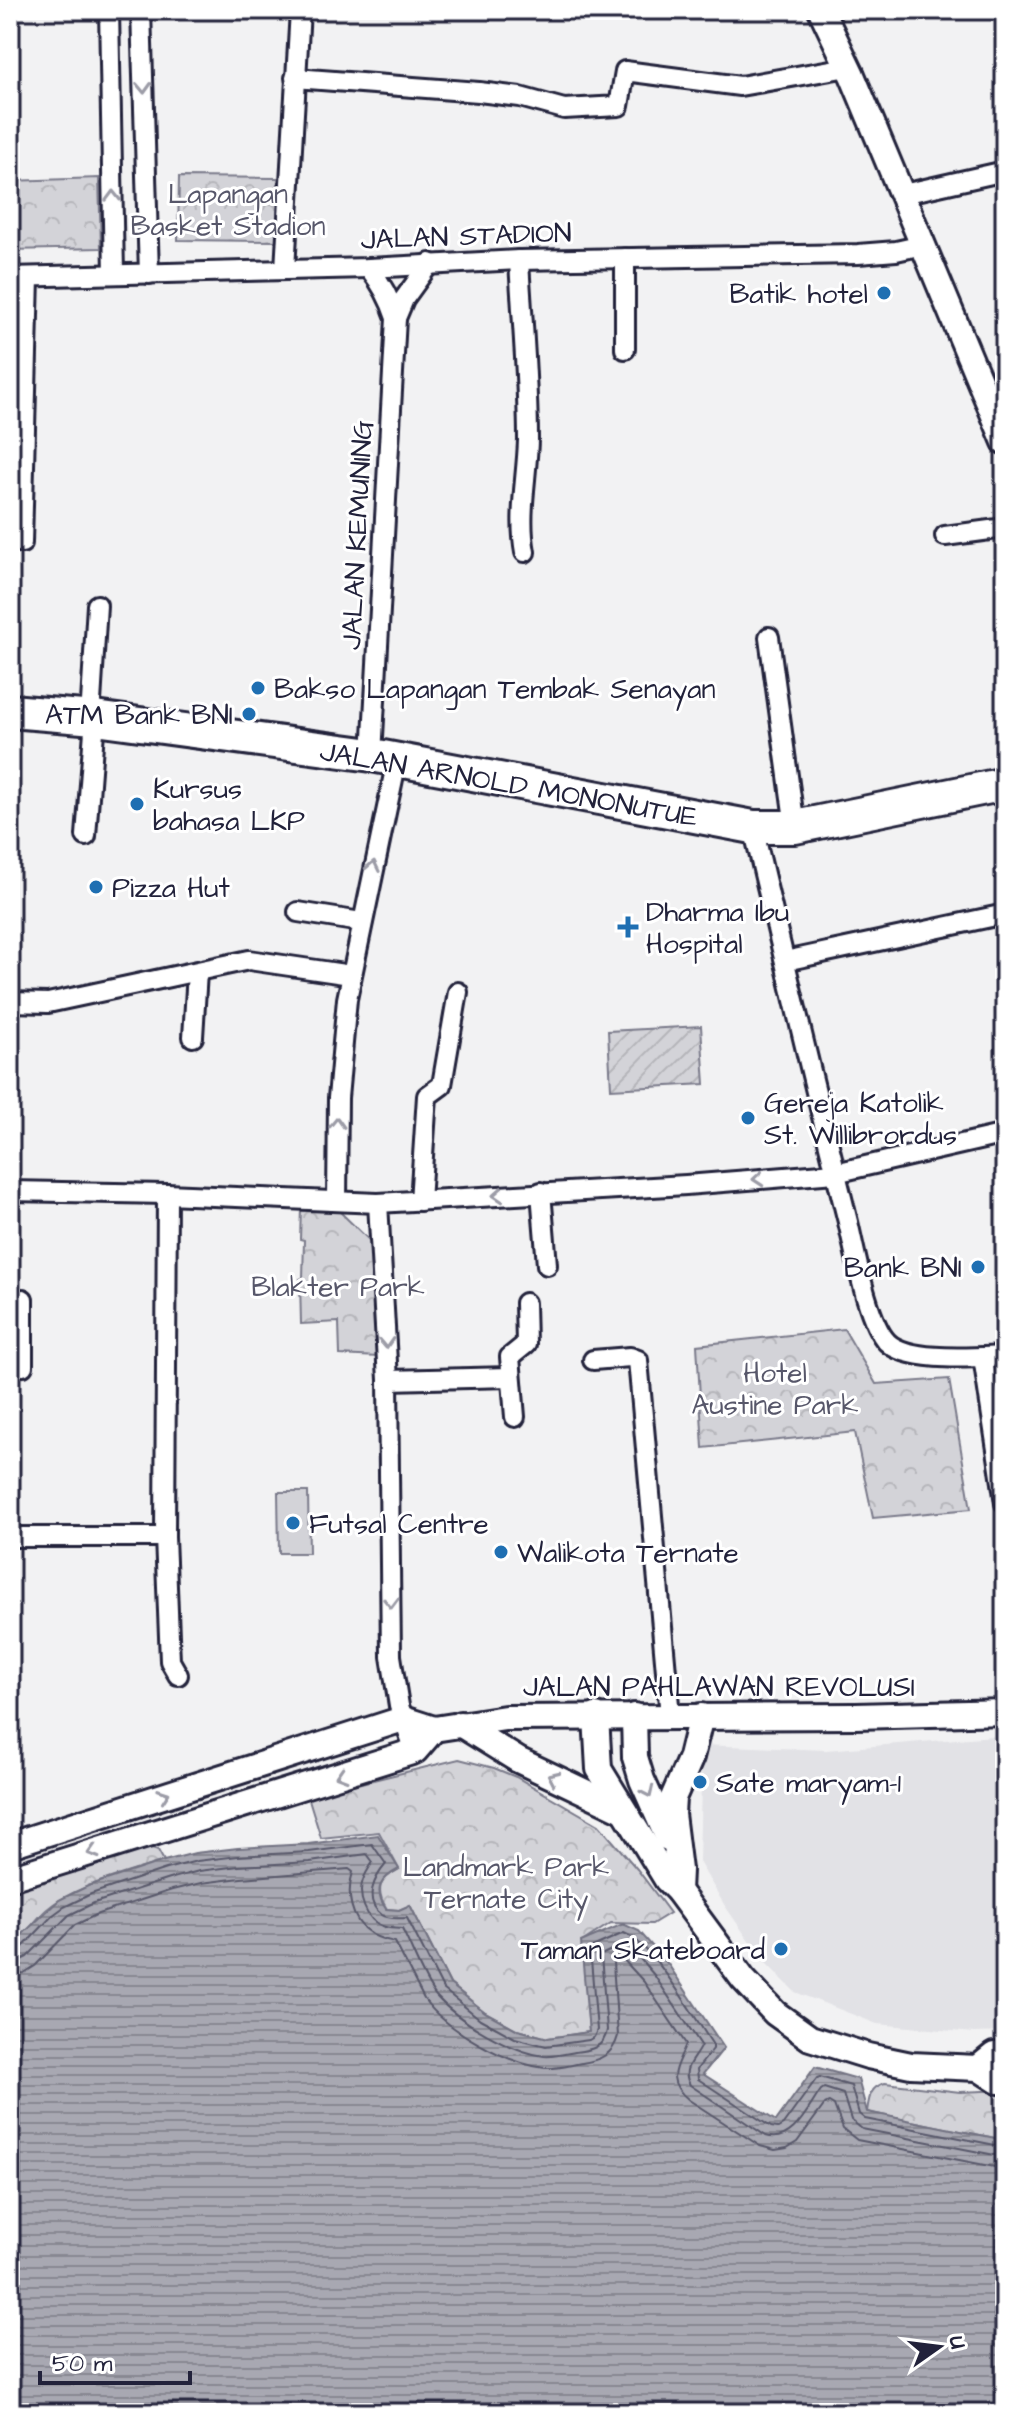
<svg xmlns="http://www.w3.org/2000/svg" width="1015" height="2423" font-family="'Architects Daughter',sans-serif">
	<style>
		.built { fill: #e2e2e6 }
		.grass { fill: #d3d3d8; stroke: #7a7a8a; stroke-width: 2 }
		.park { fill: url(#park-crowns); stroke: #7a7a8a; stroke-width: 2 }
		.garden { fill: url(#garden-furrows); stroke: #7a7a8a; stroke-width: 2 }
		.water { fill: url(#water-rules); stroke: #727282; stroke-width: 2 }
		.lines { fill: none; stroke-linecap: round; stroke-linejoin: round }
		.shore { stroke: #58586b; stroke-width: 2 }
		.minor-casing { stroke: #22223b; stroke-width: 24 }
		.tertiary-casing { stroke: #22223b; stroke-width: 30 }
		.trunk-casing { stroke: #22223b; stroke-width: 38 }
		.minor { stroke: #fff; stroke-width: 18 }
		.tertiary { stroke: #fff; stroke-width: 24 }
		.trunk { stroke: #fff; stroke-width: 32 }
		.oneway { stroke: #9c9ca7 }
		.poi-dot { fill: #1f6fb2; stroke: #fff; stroke-width: 3 }
		.labels { text-anchor: middle; stroke-width: 6; stroke-linejoin: round; paint-order: stroke }
		.park-label { font-size: 28px; fill: #57576a; stroke: #fff }
		.street-label { font-size: 28px; fill: #22223b; stroke: #fff }
		.poi-label { font-size: 28px; fill: #22223b; stroke: #fff; text-anchor: start }
	</style>
	<defs>
		<pattern id="park-crowns" width="20" height="18" patternUnits="userSpaceOnUse" patternTransform="scale(2)"><rect width="20" height="18" fill="#d3d3d8"/><path d="M2 6a3 3 0 1 1 6 0M12 15a3 3 0 1 1 6 0" fill="none" stroke="#b5b5ba"/></pattern>
		<pattern id="garden-furrows" width="10" height="10" patternUnits="userSpaceOnUse" patternTransform="scale(2)"><rect width="10" height="10" fill="#d3d3d8"/><path d="M-1 1l2-2M0 10L10 0M9 11l2-2" fill="none" stroke="#b5b5ba"/></pattern>
		<pattern id="water-rules" width="6" height="5" patternUnits="userSpaceOnUse" patternTransform="scale(2)"><rect width="6" height="5" fill="#a8a8b2"/><path d="M0 2.5h6" fill="none" stroke="#888892"/></pattern>
	</defs>
	<rect width="100%" height="100%" fill="#f2f2f3"/>
	<filter id="ink" filterUnits="userSpaceOnUse"><feTurbulence type="fractalNoise" baseFrequency=".0125" numOctaves="2"/><feDisplacementMap in="SourceGraphic" scale="16" xChannelSelector="R" yChannelSelector="G"/><feConvolveMatrix kernelMatrix="1 2 1 2 8 2 1 2 1" color-interpolation-filters="sRGB"/></filter>
	<g filter="url(#ink)">
		<polygon class="built" points="1005,1735 1005,2032 974,2033 877,2024 795,1992 762,1959 725,1906 699,1862 702,1745 826,1750"/>
		<polygon class="grass" points="278,1492 308,1492 309,1553 279,1553"/>
		<g class="park">
			<polygon points="179,177 278,178 277,241 178,240"/>
			<polygon points="99,178 101,248 10,250 10,181"/>
			<polygon points="301,1208 337,1209 371,1242 378,1357 340,1355 339,1322 301,1324 300,1279 303,1278 304,1240 300,1239"/>
			<polygon points="844,1329 876,1384 949,1379 971,1509 873,1518 855,1432 703,1448 697,1345"/>
			<path d="M459 1759 494 1768 516 1777 599 1825 637 1869 670 1913 652 1924 611 1923 582 1942 589 2032 548 2038 518 2030 485 2012 450 1984 410 1905 399 1910 387 1909C374 1889 380 1879 399 1869L379 1832 321 1838 308 1796Z"/>
			<path d="M149 1847 158 1850 164 1861C129 1873 73 1886 46 1910 33 1922 25 1937 10 1946V1887L77 1866Z"/>
			<path d="M885 2083 960 2092 1005 2090V2140L867 2112C869 2097 870 2087 885 2083Z"/>
		</g>
		<polygon class="garden" points="701,1026 705,1084 611,1089 608,1031"/>
		<path class="water" d="M378 1835 399 1869C380 1879 373 1889 386 1909L399 1910 410 1905 450 1984 485 2012 518 2030 548 2038 589 2032 581 1942 623 1924 639 1931 668 1964 724 2048 703 2074 776 2121 815 2067 858 2079 867 2112 1005 2140V2413H10V1946L59 1900 88 1886 164 1861 195 1853 238 1848 308 1844Z"/>
		<g class="lines">
			<g class="shore">
				<path d="M10 1953 21 1949 53 1915 64 1907 91 1894 166 1869 197 1861 238 1856 309 1852 372 1844 386 1864C375 1877 362 1900 382 1915 389 1920 400 1918 407 1918L443 1989 480 2019 515 2038 546 2046 589 2040 594 2037 597 2030 590 1948 624 1933C654 1945 694 2017 713 2045V2049L697 2069 698 2079 771 2127 778 2128 783 2125 817 2078 820 2077 851 2086 859 2114 865 2119 1005 2147"/>
				<path d="M10 1963 19 1961 27 1957 69 1915 94 1903 169 1879 199 1871 239 1866 310 1862 367 1854 373 1862C369 1868 365 1874 363 1880 357 1896 366 1920 382 1926 388 1929 395 1928 402 1929 412 1948 423 1980 436 1996 459 2022 510 2051 544 2056 554 2057 565 2054 575 2052 591 2050 604 2048 607 2030L601 1955 624 1944 629 1946 654 1975 701 2045C695 2060 680 2067 690 2085L766 2136C792 2145 808 2108 821 2090L824 2088 843 2094 851 2120 862 2129 1005 2157"/>
				<path d="M10 1975 24 1973 35 1966 75 1925 98 1914 172 1890 201 1883 241 1878 349 1869 353 1872C346 1893 350 1920 370 1933 377 1939 387 1940 395 1942L424 1999C446 2030 507 2064 545 2068 557 2069 570 2065 582 2063 600 2060 613 2055 618 2036L613 1963 615 1960 622 1958 644 1982 686 2044C677 2067 663 2079 689 2100L760 2146 775 2150 787 2148 797 2142 825 2104 829 2102 834 2105 843 2129 857 2140 1005 2169"/>
			</g>
			<g class="minor-casing">
				<g id="minor">
					<polyline points="109,10 114,274"/>
					<polyline points="141,10 149,274"/>
					<polyline points="295,78 479,92 520,97 564,109 619,106 625,71 740,86 848,67"/>
					<polyline points="903,194 1005,171"/>
					<path d="M519 260C522 319 528 380 528 440 527 477 518 515 525 552"/>
					<path d="M369 268C382 284 390 299 396 318L372 755"/>
					<polyline points="285,269 300,10"/>
					<polyline points="10,277 369,268 519,260 858,254 896,251 923,245"/>
					<polyline points="396,318 404,299 430,263"/>
					<polyline points="625,349 625,258"/>
					<polyline points="945,536 1005,528"/>
					<polyline points="22,543 29,277"/>
					<polyline points="769,637 795,827"/>
					<polyline points="90,718 97,605"/>
					<path d="M753 827C784 959 815 1091 848 1222 855 1251 867 1321 887 1342 908 1363 976 1357 1005 1356"/>
					<polyline points="86,836 95,718"/>
					<polyline points="298,912 361,922"/>
					<polyline points="785,961 1005,914"/>
					<polyline points="10,1002 48,1003 249,960 351,975"/>
					<polyline points="193,1037 197,972"/>
					<polyline points="10,1191 167,1194 378,1203"/>
					<polyline points="541,1192 547,1265"/>
					<polyline points="337,1201 338,1098 347,999 397,760"/>
					<polyline points="420,1201 427,1096 442,1085 458,992"/>
					<polyline points="983,1357 1005,1503"/>
					<polyline points="593,1360 630,1357 638,1360 670,1716"/>
					<polyline points="10,1367 23,1366 23,1299"/>
					<polyline points="388,1380 511,1377"/>
					<polyline points="515,1417 510,1357 526,1344 525,1303"/>
					<polyline points="10,1537 165,1537 167,1194"/>
					<polyline points="165,1537 170,1661 178,1675"/>
					<polyline points="415,1751 399,1706 391,1656 388,1380 378,1203 686,1185 835,1173 1005,1134"/>
				</g>
			</g>
			<g class="tertiary-casing">
				<g id="tertiary">
					<polyline points="821,10 852,75 1005,442"/>
					<polyline points="596,1716 599,1769 667,1880 678,1891 743,1979 775,2013 810,2038 868,2056 911,2065 978,2068 998,2081 1005,2081"/>
					<polyline points="634,1716 635,1757 642,1780 668,1838"/>
					<polyline points="460,1724 518,1760 623,1810"/>
					<polyline points="10,1845 403,1719 434,1729 505,1718 856,1716 1005,1712"/>
					<polyline points="10,1878 415,1751 434,1729"/>
					<polyline points="678,1891 679,1870 672,1814 673,1798 691,1757 701,1716"/>
					<polyline points="978,2068 994,2055 1005,2055"/>
				</g>
			</g>
			<g class="trunk-casing">
				<polyline id="trunk" points="10,711 95,718 372,755 753,827 795,827 1005,784"/>
			</g>
			<use href="#minor" class="minor"/>
			<use href="#tertiary" class="tertiary"/>
			<use href="#trunk" class="trunk"/>
		</g>
		<defs><path id="oneway-chevron" d="M-2-3.5L2.5 0L-2 3.5" fill="none" stroke-width="1.6" stroke-linecap="round" stroke-linejoin="round" transform="scale(2)"/></defs>
		<g class="oneway">
			<use href="#oneway-chevron" transform="translate(144 88) rotate(88)"/>
			<use href="#oneway-chevron" transform="translate(113 196) rotate(-91)"/>
			<use href="#oneway-chevron" transform="translate(373 866) rotate(-78)"/>
			<use href="#oneway-chevron" transform="translate(337 1123) rotate(-88)"/>
			<use href="#oneway-chevron" transform="translate(758 1179) rotate(175)"/>
			<use href="#oneway-chevron" transform="translate(498 1195) rotate(176)"/>
			<use href="#oneway-chevron" transform="translate(386 1343) rotate(87)"/>
			<use href="#oneway-chevron" transform="translate(391 1603) rotate(89)"/>
			<use href="#oneway-chevron" transform="translate(341 1775) rotate(163)"/>
			<use href="#oneway-chevron" transform="translate(553 1777) rotate(-155)"/>
			<use href="#oneway-chevron" transform="translate(648 1792) rotate(65)"/>
			<use href="#oneway-chevron" transform="translate(164 1795) rotate(-19)"/>
			<use href="#oneway-chevron" transform="translate(93 1852) rotate(163)"/>
		</g>
	</g>
	<g class="poi-dot">
		<circle cx="884" cy="293" r="8"/>
		<circle cx="258" cy="688" r="8"/>
		<circle cx="249" cy="714" r="8"/>
		<circle cx="137" cy="804" r="8"/>
		<circle cx="96" cy="887" r="8"/>
		<path d="M624 915h8v8h8v8h-8v8h-8v-8h-8v-8h8z"/>
		<circle cx="748" cy="1118" r="8"/>
		<circle cx="978" cy="1267" r="8"/>
		<circle cx="293" cy="1523" r="8"/>
		<circle cx="501" cy="1552" r="8"/>
		<circle cx="700" cy="1782" r="8"/>
		<circle cx="781" cy="1949" r="8"/>
	</g>
	<g class="labels">
		<g class="park-label">
			<text x="228" y="203">Lapangan<tspan x="228" dy="32">Basket Stadion</tspan></text>
			<text x="338" y="1296">Blakter Park</text>
			<text x="775" y="1382">Hotel<tspan x="775" dy="32">Austine Park</tspan></text>
			<text x="506" y="1876">Landmark Park<tspan x="506" dy="32">Ternate City</tspan></text>
		</g>
		<g class="street-label">
			<text transform="translate(466 235) rotate(-2)" y="10">JALAN STADION</text>
			<text transform="translate(356 535) rotate(-87)" y="10">JALAN KEMUNING</text>
			<text transform="translate(509 783) rotate(10)" y="10">JALAN ARNOLD MONONUTUE</text>
			<text x="719" y="1696">JALAN PAHLAWAN REVOLUSI</text>
		</g>
		<g class="poi-label">
			<text x="868" y="303" text-anchor="end">Batik hotel</text>
			<text x="274" y="698">Bakso Lapangan Tembak Senayan</text>
			<text x="233" y="724" text-anchor="end">ATM Bank BNI</text>
			<text x="153" y="798">Kursus<tspan x="153" dy="32">bahasa LKP</tspan></text>
			<text x="112" y="897">Pizza Hut</text>
			<text x="646" y="921">Dharma Ibu<tspan x="646" dy="32">Hospital</tspan></text>
			<text x="764" y="1112">Gereja Katolik<tspan x="764" dy="32">St. Willibrordus</tspan></text>
			<text x="962" y="1277" text-anchor="end">Bank BNI</text>
			<text x="309" y="1533">Futsal Centre</text>
			<text x="517" y="1562">Walikota Ternate</text>
			<text x="716" y="1792">Sate maryam-1</text>
			<text x="765" y="1959" text-anchor="end">Taman Skateboard</text>
		</g>
	</g>
	<rect width="1015" height="2423" fill="none" stroke="#fff" stroke-width="40"/>
	<rect x="20" y="20" width="975" height="2383" fill="none" stroke="#22223b" stroke-width="3" filter="url(#ink)"/>
	<g transform="translate(939 2347) rotate(76)" stroke="#ffffff" stroke-width="6" paint-order="stroke">
	<path d="M0-6L14 30L0 20L-14 30Z" fill="#22223b"/>
	<text y="-12" font-size="22" font-weight="bold" text-anchor="middle" fill="#22223b">U</text>
	</g>
	<path d="M40 2371v12h150v-12" fill="none" stroke="#22223b" stroke-width="4"/>
	<text x="52" y="2371" font-size="24" fill="#22223b" stroke="#ffffff" stroke-width="6" paint-order="stroke">50 m</text>
</svg>
